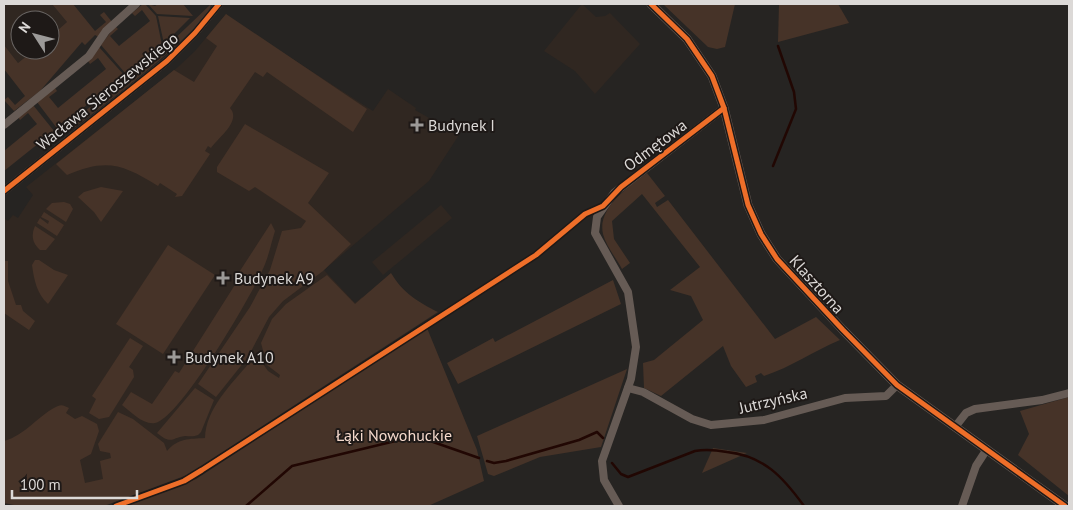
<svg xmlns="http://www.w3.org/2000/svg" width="1073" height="510" font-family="'PT Sans',sans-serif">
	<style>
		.built { fill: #302721 }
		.green { fill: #463328 }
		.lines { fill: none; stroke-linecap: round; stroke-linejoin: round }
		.stream { stroke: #210703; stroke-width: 2.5 }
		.minor { stroke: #665b55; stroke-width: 8 }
		.tertiary { stroke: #665b55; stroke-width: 9 }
		.cycleway-casing { stroke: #1e1917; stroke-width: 8 }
		.cycleway { stroke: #ee6e29; stroke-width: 5 }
		.poi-dot { fill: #9c9a98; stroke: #1e1917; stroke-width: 2 }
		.labels { text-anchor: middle; stroke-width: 4; stroke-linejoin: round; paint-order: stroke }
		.street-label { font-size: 16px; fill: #dcd9d7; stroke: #1e1917 }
		.poi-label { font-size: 16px; fill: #dcd9d7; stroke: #1e1917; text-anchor: start }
		.park-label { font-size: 16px; fill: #f6dacd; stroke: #1e1917 }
	</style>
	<rect width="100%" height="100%" fill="#262422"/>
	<g class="built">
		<polygon points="4,4 52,4 67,22 50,37 50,20 20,20 20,50 34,50 18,63 4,45"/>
		<polygon points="582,4 596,17 605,16 610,13 640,44 595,94 575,71 544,51"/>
		<polygon points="226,14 240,25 373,111 388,89 416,108 415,110 459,135 429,181 324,270 355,303 362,297 399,336 187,475 104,506 19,506 4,503 4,218 8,221 13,215 18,218 33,195 26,187 178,67 195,51"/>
		<polygon points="441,205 452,218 383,275 372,262"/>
	</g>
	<g class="green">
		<polygon points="52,4 73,4 95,31 106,22 100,15 104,12 112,22 99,37 95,35 85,45 82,42 40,91 14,111 4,100 8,97 15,105 25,96 4,69 4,45 18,63 34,50 50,50 50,37 67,22"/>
		<polygon points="143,4 145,4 156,16 162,45 126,74 101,45 115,26 118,29 110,36 119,46 150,21 142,10 135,16 132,13"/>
		<polygon points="148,4 155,6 158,4 183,4 193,16 157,14"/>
		<path d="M211 4C211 25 89 117 65 135L61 130 165 48Z"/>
		<polygon points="663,4 735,4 725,47 717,49 708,47"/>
		<polygon points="779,4 838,4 849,23 778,42"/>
		<path d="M226 14 367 109 353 132 267 72 263 77 255 72 230 108C242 121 217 139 211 148L208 146 205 151 210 154 182 196 175 197 177 194 160 183 158 186C123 164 106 158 67 175L56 164 174 70 194 82 217 46 206 38Z"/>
		<polygon points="158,16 190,18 164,44"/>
		<polygon points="99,47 124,75 58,128 56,127 37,102 55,88 57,91 49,97 58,108 106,69 98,58 90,64 88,61"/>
		<polygon points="33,105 54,131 4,171 4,151 37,124 28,113 20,120 18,117"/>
		<polygon points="245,124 329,173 308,203 351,244 323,271 283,301 269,317 248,357 216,397 198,384 250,307 270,270 282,231 301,228 306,221 255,187 249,191 217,172 217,167"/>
		<path d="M647 173 665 196 655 203 657 207 668 200 775 339 816 317 840 340C814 351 791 367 764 376L761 373 755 376 757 382 746 387 731 366 723 346 661 396 644 388 643 363 654 360 703 320 691 296 670 290 700 267 642 194 612 221 614 239 630 263 622 269C616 258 606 246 603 234 597 208 629 186 647 173Z"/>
		<polygon points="101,187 123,191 101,222 94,212 78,197 84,192"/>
		<polygon points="64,202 70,204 73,209 66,222 46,209 52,203"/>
		<polygon points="44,212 64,225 57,236 37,223 40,218 48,224 49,221 41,217"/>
		<path d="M271 223 275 231C271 244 268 259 262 271 250 298 180 418 155 423 143 425 131 412 122 405L131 392 152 404 175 371 179 373 238 280 236 277Z"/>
		<path d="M35 226 55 239 46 250H40C32 243 31 235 35 226Z"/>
		<polygon points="168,245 215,275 163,354 116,324"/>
		<path d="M35 260H39L54 270 68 275 48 304C37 294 34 280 32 265Z"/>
		<polygon points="4,261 8,261 8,281 16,305 21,305 23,311 35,321 29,330 4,313"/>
		<path d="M391 273C403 293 418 302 438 312L187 475 104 506H19L4 503V441C26 435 38 415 58 406 62 404 65 406 69 408L66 413 75 419 82 416 97 424 99 431 91 454 80 460 85 483 103 479 100 461 111 458 110 453 100 451 98 444 118 412 133 419 164 443 167 451C178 438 189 439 205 438 206 408 231 385 249 363L263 364 268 371 279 378 280 375 267 365 261 343 272 319 286 304 327 275 355 304Z"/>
		<polygon points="613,280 621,304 458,384 447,363 493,338 495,342"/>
		<polygon points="427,328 477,450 484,481 428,506 125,506 196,479"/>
		<polygon points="130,338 143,346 129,367 133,370 134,377 109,417 99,419 89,413 96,399 92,396"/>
		<polygon points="627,369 601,447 540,457 494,476 488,474 477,436"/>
		<path d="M195 388 214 400 201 432 198 435C193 437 190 436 185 436 171 438 172 445 157 433Z"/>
		<polygon points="1069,397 1069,496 1018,455 1029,434 1020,411"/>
		<polygon points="713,448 747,453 702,473"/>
	</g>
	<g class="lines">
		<g class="stream">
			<polyline points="773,166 796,109 794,92 778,46"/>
			<polyline points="487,461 494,463 506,461 579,440 597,432 603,438"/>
			<path d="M612 463 621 474 628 477 695 451C706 449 716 450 727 452 764 456 783 477 804 506"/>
			<polyline points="246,506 292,466 416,436 479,458"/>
		</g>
		<g class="minor">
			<polyline points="4,125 89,56 106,31 136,4"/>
			<polyline points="4,191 167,61 195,33 219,4"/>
			<polyline points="628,388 643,392 692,419 711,425 764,420 845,398 886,396 897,385"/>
			<polyline points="955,427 966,413 975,409 1042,400 1069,393"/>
			<polyline points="619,506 604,480 602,461 631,379 636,347 628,292 595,233 597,217 614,193 724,108"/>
			<polyline points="962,506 976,466 987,449"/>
		</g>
		<polyline class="tertiary" points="651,4 687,39 712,76 724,108 748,205 761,234 777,259 843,330 897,385 1065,506"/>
		<g class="cycleway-casing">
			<g id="cycleway">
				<polyline points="651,4 687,39 712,76 724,108 748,205 761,234 777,259 843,330 897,385 1065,506"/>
				<polyline points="4,191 167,61 195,33 219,4"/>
				<polyline points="116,506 184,481 202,470 536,255 585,214 603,206 621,187 724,108"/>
			</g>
		</g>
		<use href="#cycleway" class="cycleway"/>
	</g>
	<g class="poi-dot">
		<path d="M414.5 117.5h5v5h5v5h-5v5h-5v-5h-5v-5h5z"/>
		<path d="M220.5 270.5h5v5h5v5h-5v5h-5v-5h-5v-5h5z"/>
		<path d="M171.5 349.5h5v5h5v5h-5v5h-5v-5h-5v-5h5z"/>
	</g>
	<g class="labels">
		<g class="street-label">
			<text transform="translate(107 91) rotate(-39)" y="6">Wacława Sieroszewskiego</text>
			<text transform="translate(655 145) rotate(-37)" y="6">Odmętowa</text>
			<text transform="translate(817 284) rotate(48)" y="6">Klasztorna</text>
			<text transform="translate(773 400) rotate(-13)" y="6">Jutrzyńska</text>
		</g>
		<g class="poi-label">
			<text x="428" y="131">Budynek I</text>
			<text x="234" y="284">Budynek A9</text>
			<text x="185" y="363">Budynek A10</text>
		</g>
		<g class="park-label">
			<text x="394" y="441">Łąki Nowohuckie</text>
		</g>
	</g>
	<rect width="1073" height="510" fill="none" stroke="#dcd9d7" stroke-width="10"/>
	<g transform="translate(35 35) rotate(306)"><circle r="24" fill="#1e1917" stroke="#6a6664"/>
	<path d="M0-4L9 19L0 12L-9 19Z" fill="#9c9a98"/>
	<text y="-8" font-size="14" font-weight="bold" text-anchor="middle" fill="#dcd9d7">N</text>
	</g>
	<path d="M12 490v8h125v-8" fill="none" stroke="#dcd9d7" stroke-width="2.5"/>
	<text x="20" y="490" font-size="15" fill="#dcd9d7" stroke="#1e1917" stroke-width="4" paint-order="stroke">100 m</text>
</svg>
